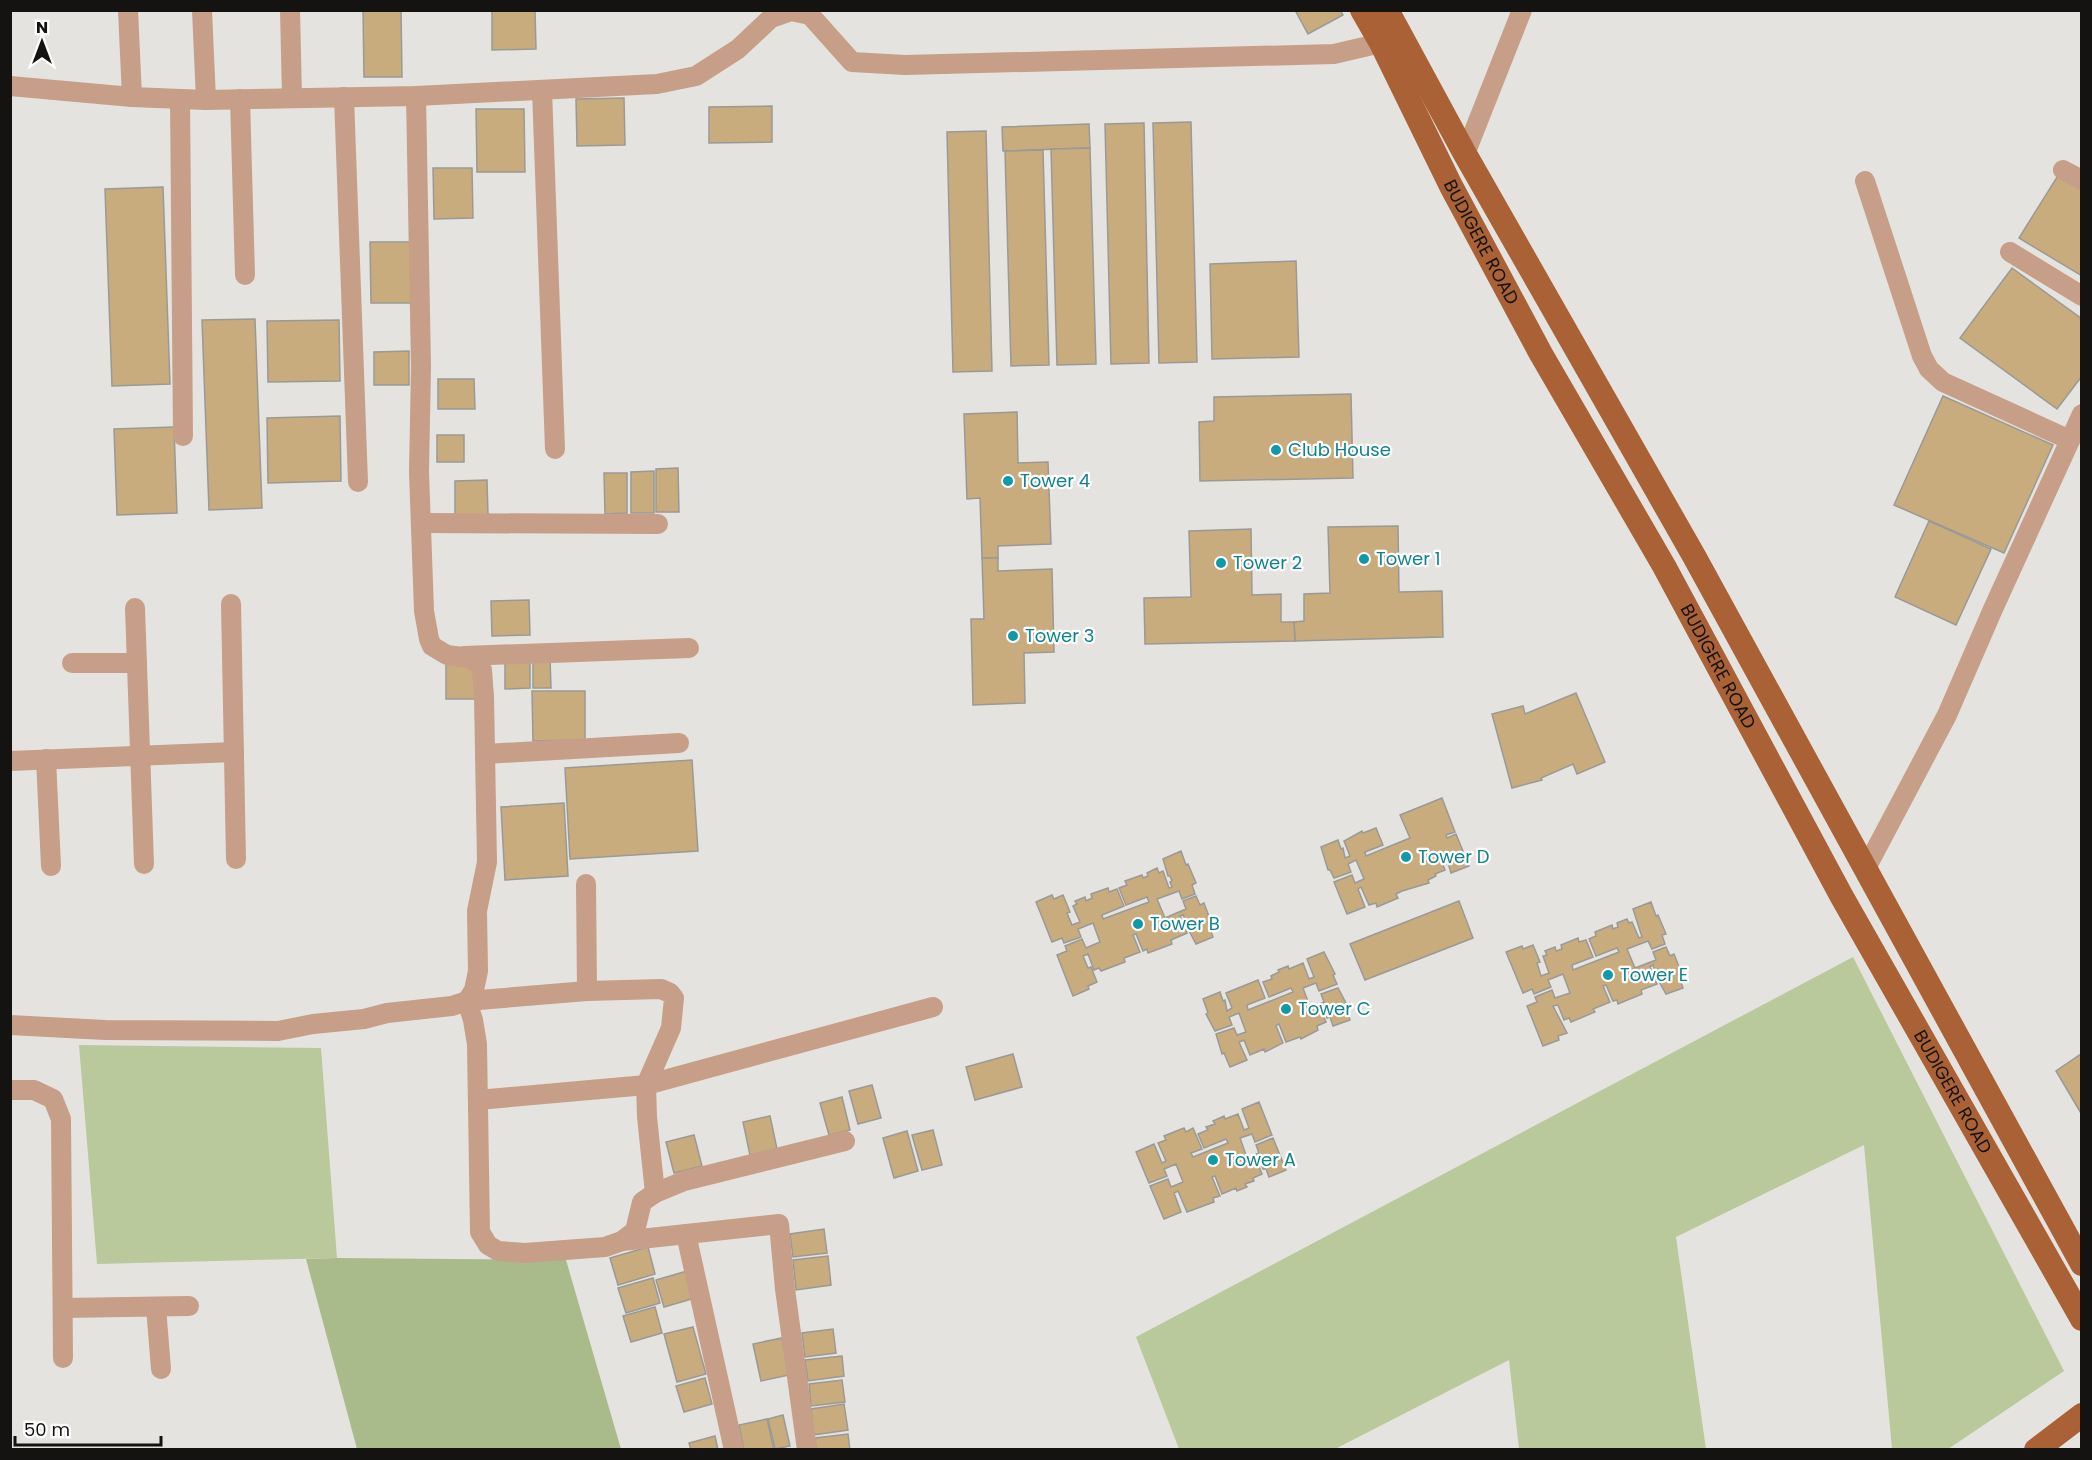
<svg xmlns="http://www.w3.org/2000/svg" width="2092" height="1460" font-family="Poppins,sans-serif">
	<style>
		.green { fill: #b9c99c }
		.forest { fill: #a9bb8a }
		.building { fill: #c8ac7e; stroke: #9b9995; stroke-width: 1.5 }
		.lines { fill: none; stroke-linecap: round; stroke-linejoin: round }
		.minor { stroke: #c79e87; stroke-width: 20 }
		.major { stroke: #a96135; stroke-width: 24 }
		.culture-dot { fill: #0f9aa8; stroke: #fff; stroke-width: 2 }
		.labels { text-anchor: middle; stroke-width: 4.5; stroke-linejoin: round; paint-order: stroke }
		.street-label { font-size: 18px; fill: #141311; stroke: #fff }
		.culture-label { font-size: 18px; fill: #0d838f; stroke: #fff; text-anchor: start }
	</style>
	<rect width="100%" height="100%" fill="#e5e3df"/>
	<g class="green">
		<polygon points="1853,957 2064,1371 1948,1449 1892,1449 1864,1145 1676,1237 1706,1449 1519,1449 1509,1360 1335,1449 1179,1449 1136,1337"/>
		<polygon points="79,1045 321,1048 337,1258 97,1264"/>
	</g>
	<polygon class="forest" points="337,1258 566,1260 621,1449 357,1449 306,1259"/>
	<g class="building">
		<polygon points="363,10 401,10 402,77 364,77"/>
		<polygon points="492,10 535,10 536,49 492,50"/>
		<polygon points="1295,10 1340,10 1343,15 1308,34"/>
		<polygon points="624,98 625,145 577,146 576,99"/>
		<polygon points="772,106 772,142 709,143 709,107"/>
		<polygon points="476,109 524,109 525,172 477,172"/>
		<polygon points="1191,122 1197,362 1159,363 1153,123"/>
		<polygon points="1144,123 1149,363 1111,364 1105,124"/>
		<polygon points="1089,124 1090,148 1003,151 1002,127"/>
		<polygon points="986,131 992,371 953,372 947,132"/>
		<polygon points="1090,148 1096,364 1057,365 1051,149"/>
		<polygon points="1043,150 1049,365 1011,366 1005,151"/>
		<polygon points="433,168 472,168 473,218 434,219"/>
		<polygon points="2059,174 2082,187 2082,276 2019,238"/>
		<polygon points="163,187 170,384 112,386 105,189"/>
		<polygon points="370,242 415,242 416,303 371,303"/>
		<polygon points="1296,261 1299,357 1212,359 1210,264"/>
		<polygon points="2012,268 2082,319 2082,376 2057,409 1960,338"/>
		<polygon points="255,319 262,508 209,510 202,320"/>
		<polygon points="339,320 340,381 268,382 267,321"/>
		<polygon points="409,351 409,385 374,385 374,352"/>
		<polygon points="438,379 474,379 475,409 438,409"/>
		<polygon points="1351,394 1353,478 1200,481 1199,422 1214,421 1214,397"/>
		<polygon points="1943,396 2053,445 2004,553 1894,505"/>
		<polygon points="1017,412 1018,463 1048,462 1051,544 998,546 998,558 982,558 980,498 967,499 964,414"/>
		<polygon points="340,416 341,481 268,483 267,418"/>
		<polygon points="174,427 177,513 117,515 114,429"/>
		<rect x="437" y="435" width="27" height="27"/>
		<polygon points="678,468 679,512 656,512 656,469"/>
		<polygon points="654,471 654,513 631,513 631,472"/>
		<polygon points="604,473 627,473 627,513 605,514"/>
		<polygon points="487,480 488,515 455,515 455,481"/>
		<polygon points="1929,521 1991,549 1956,625 1895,597"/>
		<polygon points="1398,526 1399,592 1442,591 1443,637 1295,641 1294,622 1304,621 1304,594 1330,593 1328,527"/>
		<polygon points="1251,529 1252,595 1281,594 1281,622 1294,622 1295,641 1145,644 1144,598 1191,597 1189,531"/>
		<polygon points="982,558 998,558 998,571 1052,569 1054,652 1024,653 1025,703 973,705 971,619 984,619"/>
		<polygon points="529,600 530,635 492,636 491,601"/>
		<polygon points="530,657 530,688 505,689 505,658"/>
		<polygon points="533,657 550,657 551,688 533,688"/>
		<rect x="446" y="662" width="30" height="37"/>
		<polygon points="532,691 585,691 585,740 533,741"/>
		<polygon points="1576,693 1605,762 1577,774 1573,764 1541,778 1542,780 1512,788 1492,714 1523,706 1525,714"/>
		<polygon points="692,760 698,851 570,859 565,768"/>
		<polygon points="1442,798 1455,832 1446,835 1447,838 1456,834 1469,866 1451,873 1448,863 1443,865 1445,870 1435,874 1436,876 1428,880 1429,883 1402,891 1396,894 1398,898 1377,907 1376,903 1369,905 1361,887 1358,889 1365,907 1347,914 1334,882 1352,875 1355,883 1364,879 1356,860 1348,864 1351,872 1334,878 1330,870 1328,870 1321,847 1338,840 1341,849 1343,848 1345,858 1350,856 1344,841 1362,831 1363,833 1376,828 1383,845 1365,852 1366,856 1410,838 1400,815"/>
		<polygon points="564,803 568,876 505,880 501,807"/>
		<polygon points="1181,851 1186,865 1188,864 1196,883 1192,885 1195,894 1182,899 1179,891 1157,899 1165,918 1186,909 1183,901 1196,896 1200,905 1204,903 1211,922 1208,923 1213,937 1196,944 1187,927 1190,926 1188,920 1186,920 1183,915 1180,916 1187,933 1171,940 1172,944 1148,953 1147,949 1143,951 1136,934 1133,935 1140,952 1124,958 1125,962 1101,971 1099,968 1094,970 1088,954 1083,956 1088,968 1091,967 1097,982 1088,986 1089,989 1073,996 1057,955 1067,951 1065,946 1082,939 1086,948 1100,942 1093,923 1078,929 1081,937 1064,943 1062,938 1052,942 1036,902 1052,895 1054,899 1063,895 1070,912 1067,913 1072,925 1080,922 1073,906 1077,904 1075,901 1085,897 1086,901 1092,898 1091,894 1108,888 1109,892 1117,889 1124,906 1102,915 1103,919 1149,902 1147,897 1126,905 1119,888 1127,885 1125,881 1142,875 1143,878 1148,876 1147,873 1157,868 1159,873 1163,871 1169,888 1172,887 1170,882 1172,881 1170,876 1168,876 1163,859"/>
		<polygon points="1459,901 1473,938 1365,980 1350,944"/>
		<polygon points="1651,902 1656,916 1658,915 1666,934 1662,935 1665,944 1652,949 1648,941 1627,949 1635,968 1656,960 1653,952 1666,947 1670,956 1674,954 1681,972 1678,973 1683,988 1666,994 1657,978 1660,976 1657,970 1655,971 1653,965 1650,967 1657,984 1641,990 1642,994 1618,1004 1617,1000 1613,1001 1606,985 1603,986 1610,1002 1593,1009 1595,1012 1571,1022 1569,1018 1564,1020 1558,1005 1553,1006 1567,1033 1558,1036 1559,1040 1543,1046 1527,1006 1537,1002 1535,997 1552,990 1555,998 1570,993 1563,974 1548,980 1551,987 1534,994 1532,989 1523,993 1506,952 1522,946 1523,949 1533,945 1540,962 1537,963 1541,976 1549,973 1543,956 1547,955 1545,951 1555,947 1556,951 1562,949 1561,945 1578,938 1579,942 1586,940 1593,957 1572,965 1573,970 1619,952 1617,948 1596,956 1589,939 1596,936 1595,932 1612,925 1613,929 1618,927 1617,923 1627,919 1629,923 1632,922 1639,938 1642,937 1633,909"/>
		<polygon points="1324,952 1335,974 1333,975 1337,984 1319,991 1316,983 1303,988 1310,1007 1324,1002 1321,994 1338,988 1347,1005 1345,1006 1350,1020 1333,1026 1330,1017 1327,1018 1326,1008 1321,1010 1326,1022 1317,1026 1318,1030 1301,1039 1300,1037 1286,1042 1279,1024 1276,1026 1283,1043 1265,1052 1264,1049 1250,1055 1244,1040 1239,1042 1247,1060 1230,1067 1224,1053 1222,1054 1216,1034 1234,1028 1237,1035 1246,1032 1239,1013 1229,1017 1232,1025 1215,1031 1206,1014 1208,1013 1203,999 1220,992 1223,1001 1225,1000 1227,1011 1232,1008 1226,993 1258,980 1265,998 1247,1005 1248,1010 1293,992 1291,988 1269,997 1263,982 1272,979 1271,976 1279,972 1278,970 1288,966 1289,969 1303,963 1309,979 1314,977 1307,959"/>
		<polygon points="1013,1054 1022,1087 975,1100 966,1067"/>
		<polygon points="2081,1054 2082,1055 2082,1115 2056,1071"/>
		<polygon points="872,1085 881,1118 858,1124 849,1091"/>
		<polygon points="842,1097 850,1130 829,1135 820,1103"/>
		<polygon points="1259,1102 1272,1135 1255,1142 1252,1134 1240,1138 1247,1158 1259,1153 1256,1145 1273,1138 1286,1170 1269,1177 1266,1169 1263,1169 1261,1164 1264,1163 1262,1159 1257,1161 1262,1174 1253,1178 1254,1181 1245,1184 1247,1187 1237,1191 1236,1188 1222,1194 1215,1176 1212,1177 1220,1196 1213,1198 1214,1202 1187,1212 1178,1191 1174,1193 1181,1212 1164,1219 1150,1186 1168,1179 1171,1187 1183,1182 1176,1164 1164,1169 1167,1176 1149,1183 1136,1152 1154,1144 1162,1163 1166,1161 1158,1143 1166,1140 1164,1136 1184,1128 1186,1132 1193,1128 1202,1149 1191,1153 1193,1157 1228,1143 1226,1139 1204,1148 1198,1134 1208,1130 1206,1127 1215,1124 1213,1121 1224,1116 1225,1119 1238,1114 1244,1130 1249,1128 1242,1109"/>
		<polygon points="770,1116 777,1149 750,1155 743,1122"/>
		<polygon points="933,1130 942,1165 922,1170 912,1135"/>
		<polygon points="907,1131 918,1171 894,1178 883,1138"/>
		<polygon points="694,1135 702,1166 674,1173 666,1142"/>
		<polygon points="824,1229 827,1253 793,1257 790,1234"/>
		<polygon points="648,1247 655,1274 618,1285 610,1258"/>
		<polygon points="828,1256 831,1285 796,1290 793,1260"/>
		<polygon points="687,1271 695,1298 664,1307 656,1280"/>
		<polygon points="653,1278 660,1303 626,1313 618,1288"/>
		<polygon points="655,1307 662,1333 631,1342 623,1316"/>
		<polygon points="693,1327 706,1374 677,1382 664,1334"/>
		<polygon points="833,1329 836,1353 805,1357 802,1333"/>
		<polygon points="782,1338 789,1375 761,1381 753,1344"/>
		<polygon points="842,1356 844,1376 808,1381 805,1360"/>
		<polygon points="705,1378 712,1404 684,1412 676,1386"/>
		<polygon points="842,1380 845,1402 811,1406 809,1384"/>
		<polygon points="844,1404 848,1430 814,1435 811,1409"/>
		<polygon points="783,1415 790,1446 775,1449 768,1419"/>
		<polygon points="767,1419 774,1450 744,1450 739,1425"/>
		<polygon points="848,1434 850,1450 816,1450 815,1438"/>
		<polygon points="715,1436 718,1450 691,1450 689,1443"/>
	</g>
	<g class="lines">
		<g class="minor">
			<polyline points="128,10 132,97"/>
			<polyline points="202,10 206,100"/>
			<polyline points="290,10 292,98"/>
			<polyline points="10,86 132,97 206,100 416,96 657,84 696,76 738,49 771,18 791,11 810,15 852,62 905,65 1334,54 1381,43 1394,37"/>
			<polyline points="542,90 555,449"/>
			<polyline points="416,96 421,367 419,472 424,611 429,639 432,646 447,655 469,658 479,664 482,670 484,697 487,862 477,911 478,971 474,990 467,1001"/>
			<polyline points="344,97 358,482"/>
			<polyline points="180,99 183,436"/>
			<polyline points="240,99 245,275"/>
			<polyline points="1465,154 1522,10"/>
			<polyline points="2063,170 2082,180"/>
			<polyline points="1865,181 1922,356 1929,369 1943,382 2070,440"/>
			<polyline points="2010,252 2082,296"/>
			<polyline points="421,523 658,524"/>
			<polyline points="231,604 236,859"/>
			<polyline points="135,608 144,864"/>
			<polyline points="464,656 689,648"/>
			<polyline points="72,663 137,663"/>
			<polyline points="485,754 679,743"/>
			<polyline points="46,759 51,866"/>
			<polyline points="10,761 234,752"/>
			<polyline points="1865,870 1947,715 1993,609 2082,414"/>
			<polyline points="586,884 587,991"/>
			<polyline points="467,1001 473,1020 477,1044 480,1232 488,1245 498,1251 525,1253 605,1247 622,1241 635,1231 642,1202 655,1193 684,1181 845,1141"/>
			<polyline points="10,1025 105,1030 278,1031 313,1024 364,1019 387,1013 452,1006 467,1001 587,991 661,989 670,993 674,998 671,1028 646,1085 647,1117 655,1193"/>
			<polyline points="10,1090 34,1090 53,1099 61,1119 63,1358"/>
			<polyline points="478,1100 646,1085 933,1007"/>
			<polyline points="686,1234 734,1450"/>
			<polyline points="622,1241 779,1224 785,1289 807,1450"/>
			<polyline points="156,1307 161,1369"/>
			<polyline points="63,1308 189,1306"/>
		</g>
		<g class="major">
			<path id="s1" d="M1362 10 1381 43 1451 186 1541 354 1664 566 1842 897 2082 1319"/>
			<polyline points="1387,10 1465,154 1694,556 2082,1264"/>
			<polyline points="2036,1450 2082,1415"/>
		</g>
	</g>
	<g class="culture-dot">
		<circle cx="1276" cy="450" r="6"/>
		<circle cx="1008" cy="481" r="6"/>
		<circle cx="1364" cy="559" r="6"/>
		<circle cx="1221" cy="563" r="6"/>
		<circle cx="1013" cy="636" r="6"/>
		<circle cx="1406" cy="857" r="6"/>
		<circle cx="1138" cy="924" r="6"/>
		<circle cx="1608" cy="975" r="6"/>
		<circle cx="1286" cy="1009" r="6"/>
		<circle cx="1213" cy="1160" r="6"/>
	</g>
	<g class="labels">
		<g class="street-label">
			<text dy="6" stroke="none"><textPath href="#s1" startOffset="261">BUDIGERE ROAD</textPath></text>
			<text dy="6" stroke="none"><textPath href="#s1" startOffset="747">BUDIGERE ROAD</textPath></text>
			<text dy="6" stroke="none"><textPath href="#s1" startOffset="1233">BUDIGERE ROAD</textPath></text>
		</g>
		<g class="culture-label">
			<text x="1288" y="456">Club House</text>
			<text x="1020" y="487">Tower 4</text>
			<text x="1376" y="565">Tower 1</text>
			<text x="1233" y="569">Tower 2</text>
			<text x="1025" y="642">Tower 3</text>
			<text x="1418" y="863">Tower D</text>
			<text x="1150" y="930">Tower B</text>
			<text x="1620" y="981">Tower E</text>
			<text x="1298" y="1015">Tower C</text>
			<text x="1225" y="1166">Tower A</text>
		</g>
	</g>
	<rect width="2092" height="1460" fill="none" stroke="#141311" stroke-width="24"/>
	<g transform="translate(42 42)" stroke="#ffffff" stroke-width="4.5" paint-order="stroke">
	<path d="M0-4.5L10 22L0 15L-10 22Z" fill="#141311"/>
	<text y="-9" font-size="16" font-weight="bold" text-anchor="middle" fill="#141311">N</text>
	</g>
	<path d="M15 1436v9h146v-9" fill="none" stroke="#141311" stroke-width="3"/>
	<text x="24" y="1436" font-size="18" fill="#141311" stroke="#ffffff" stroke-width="4.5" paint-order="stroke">50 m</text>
</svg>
